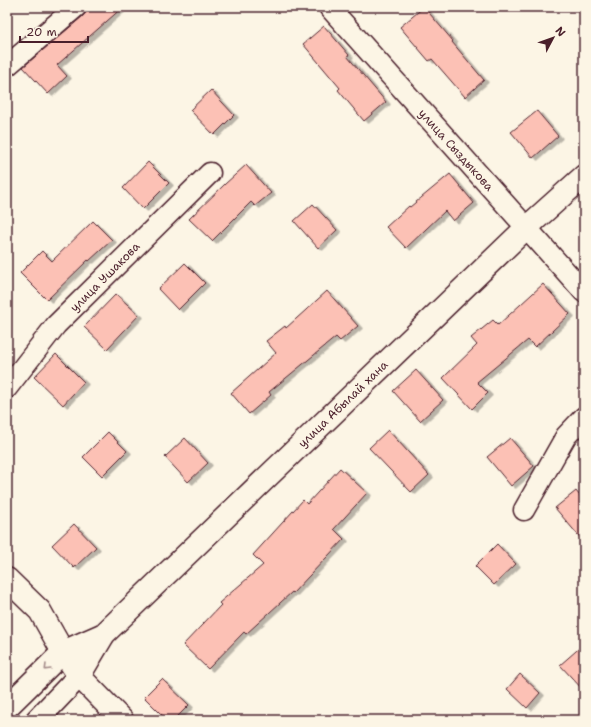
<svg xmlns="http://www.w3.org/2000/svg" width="591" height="727" font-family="'Shantell Sans',sans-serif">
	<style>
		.building { fill: #fcc1b5; stroke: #4a1f2b; filter: url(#shadow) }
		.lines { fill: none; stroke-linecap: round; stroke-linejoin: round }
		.minor-casing { stroke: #4a1f2b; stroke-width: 23 }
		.tertiary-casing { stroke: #4a1f2b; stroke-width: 25 }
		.minor { stroke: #fcf5e5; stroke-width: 20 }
		.tertiary { stroke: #fcf5e5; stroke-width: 22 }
		.oneway { stroke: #a38a88 }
		.labels { text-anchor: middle; stroke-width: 3; stroke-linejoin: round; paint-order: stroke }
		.street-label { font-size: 12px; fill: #4a1f2b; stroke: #fcf5e5 }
	</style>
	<defs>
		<filter id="shadow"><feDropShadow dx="4.5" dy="2.5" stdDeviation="0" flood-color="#0004"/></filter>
	</defs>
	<rect width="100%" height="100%" fill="#fcf5e5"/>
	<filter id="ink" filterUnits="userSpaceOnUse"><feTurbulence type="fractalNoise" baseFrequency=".025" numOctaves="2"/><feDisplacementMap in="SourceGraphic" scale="8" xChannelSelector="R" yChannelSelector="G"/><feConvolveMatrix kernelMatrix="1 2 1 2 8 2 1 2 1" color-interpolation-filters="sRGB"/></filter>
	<g filter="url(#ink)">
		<g class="building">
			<polygon points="87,7 123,7 57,65 67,76 48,94 23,67 83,16 87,11"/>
			<polygon points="424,7 453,41 452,42 484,80 465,97 432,59 429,61 400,27"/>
			<polygon points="324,26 349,55 347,56 386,102 364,121 338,90 340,88 303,44"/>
			<polygon points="211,90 234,115 214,135 190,110"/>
			<polygon points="537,111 558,136 533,158 511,132"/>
			<polygon points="148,162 169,183 143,209 123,188"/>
			<polygon points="246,165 271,193 255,206 251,202 212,241 189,219 225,184"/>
			<polygon points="450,174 474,203 453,221 445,211 406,248 386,227 409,206 410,207"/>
			<polygon points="313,204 337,230 318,248 294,221"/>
			<polygon points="93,221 112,240 89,261 88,260 47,300 20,273 42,251 52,261"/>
			<polygon points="185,263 205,283 178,310 158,289"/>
			<polygon points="543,284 570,314 535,347 528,340 477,382 488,393 472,409 443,378 477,345 471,338 493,320 498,325"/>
			<polygon points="327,291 358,326 340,341 336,337 269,392 271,395 249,414 231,393 276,353 266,341 285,326 286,328"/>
			<polygon points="116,294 139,315 107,349 84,327"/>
			<polygon points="56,354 84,382 63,405 34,377"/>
			<polygon points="416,370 443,400 420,421 393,391"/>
			<polygon points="388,430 429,475 411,492 369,448"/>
			<polygon points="108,432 127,451 102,476 83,457"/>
			<polygon points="185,438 208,463 188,482 165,457"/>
			<polygon points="510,438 534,466 511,486 487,457"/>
			<polygon points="340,468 367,493 334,529 344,539 293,593 292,592 246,634 244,632 208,669 183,645 221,605 219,603 263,565 253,555 303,500 307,504"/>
			<polygon points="576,491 584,501 584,542 555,508"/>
			<polygon points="74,524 96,547 74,568 52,545"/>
			<polygon points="497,544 516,564 494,585 475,566"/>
			<polygon points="584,644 584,691 560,665"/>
			<polygon points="520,674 540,693 527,708 507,689"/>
			<polygon points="162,679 189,705 174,720 167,720 144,697"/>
		</g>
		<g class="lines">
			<g class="minor-casing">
				<g id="minor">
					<polyline points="329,7 584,292"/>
					<polyline points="7,66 76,7"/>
					<polyline points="7,388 56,325 210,173"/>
					<polyline points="524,510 566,436 584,417"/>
				</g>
			</g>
			<g class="tertiary-casing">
				<g id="tertiary">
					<polyline points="7,579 40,611 63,652 79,676 122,720"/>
					<polyline points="7,707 63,652 104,634"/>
					<polyline points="37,720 79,676 104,634 526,228 584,176"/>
				</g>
			</g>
			<use href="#minor" class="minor"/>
			<use href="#tertiary" class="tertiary"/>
		</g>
		<defs><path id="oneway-chevron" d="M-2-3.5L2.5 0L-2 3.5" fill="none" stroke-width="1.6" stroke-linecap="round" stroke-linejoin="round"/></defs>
		<use class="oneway" href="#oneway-chevron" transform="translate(47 668) rotate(135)"/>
	</g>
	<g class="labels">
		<g class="street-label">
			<text transform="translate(456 150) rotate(48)" y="4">улица Сыздыкова</text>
			<text transform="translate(105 277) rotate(-45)" y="4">улица Ушакова</text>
			<text transform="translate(343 404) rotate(-44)" y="4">улица Абылай хана</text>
		</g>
	</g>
	<rect width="591" height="727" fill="none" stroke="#fcf5e5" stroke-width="24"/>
	<rect x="12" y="12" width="567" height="703" fill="none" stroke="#4a1f2b" stroke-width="1.5" filter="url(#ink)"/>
	<g transform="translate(553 38) rotate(49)" stroke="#fcf5e5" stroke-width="3" paint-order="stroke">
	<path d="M0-3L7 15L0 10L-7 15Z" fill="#4a1f2b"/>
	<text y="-6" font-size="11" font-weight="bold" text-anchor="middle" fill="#4a1f2b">N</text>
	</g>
	<path d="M20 36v6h68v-6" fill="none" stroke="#4a1f2b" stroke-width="2"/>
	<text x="26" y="36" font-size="12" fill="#4a1f2b" stroke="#fcf5e5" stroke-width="3" paint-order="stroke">20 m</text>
</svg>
